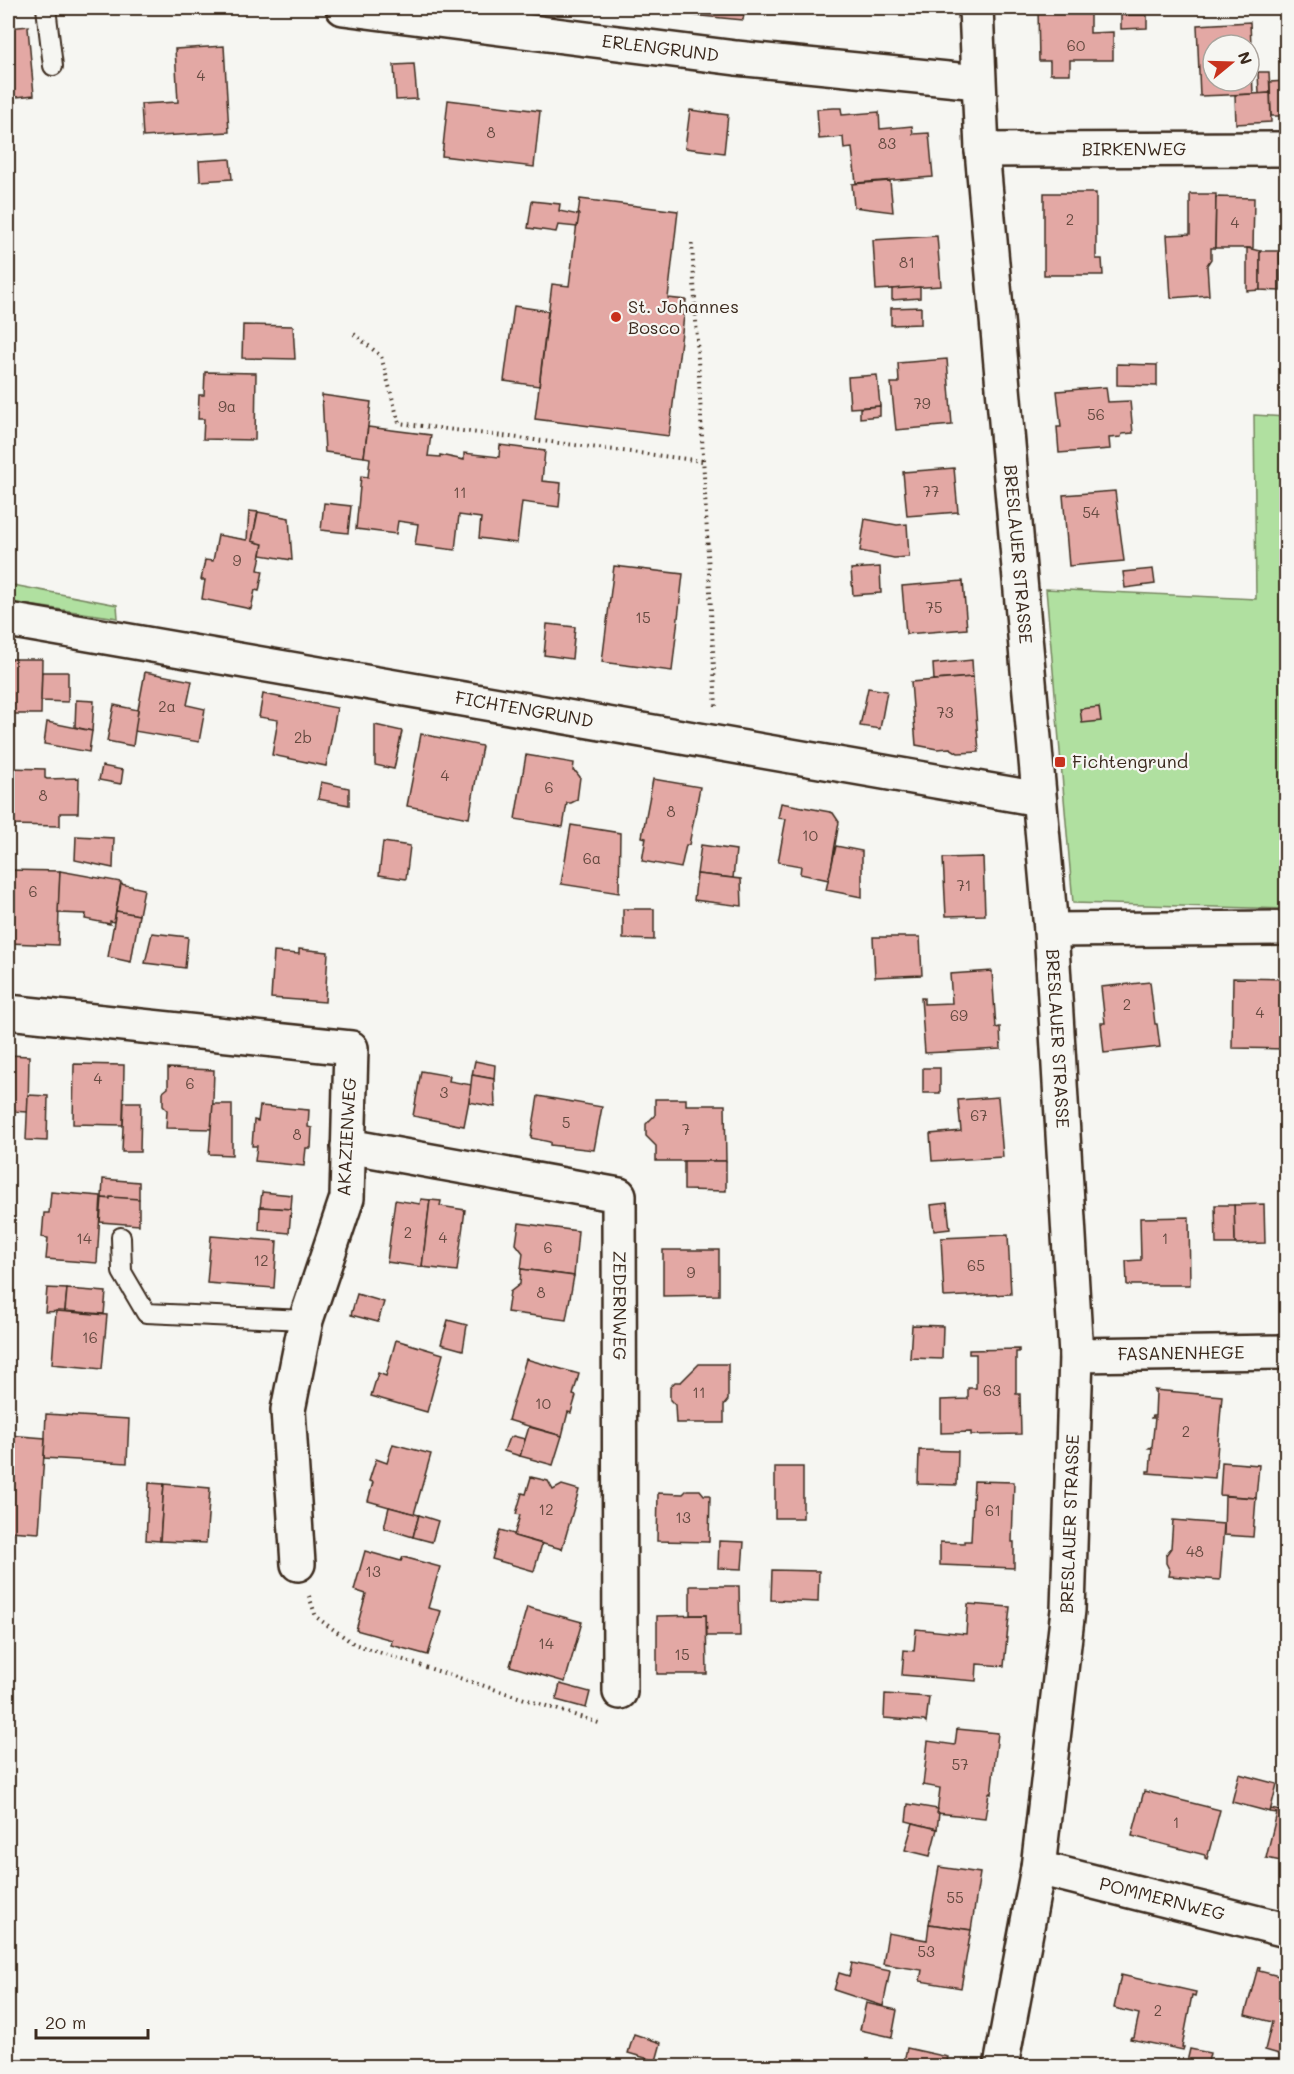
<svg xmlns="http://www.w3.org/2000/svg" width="1294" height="2074" font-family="Mali,sans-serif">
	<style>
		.green { fill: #b0e0a0; stroke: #76855f; stroke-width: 1.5 }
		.building { fill: #e3a8a4; stroke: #3b2a1e; stroke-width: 1.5; fill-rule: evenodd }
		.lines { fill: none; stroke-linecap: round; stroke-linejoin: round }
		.service-casing { stroke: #3b2a1e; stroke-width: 22 }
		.minor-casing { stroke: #3b2a1e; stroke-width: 38 }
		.path { stroke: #3b2a1e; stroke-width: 4; stroke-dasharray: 1.5 4.5; stroke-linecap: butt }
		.service { stroke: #f6f6f2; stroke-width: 18 }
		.minor { stroke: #f6f6f2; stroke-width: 33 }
		.poi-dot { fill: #c8321e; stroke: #f6f6f2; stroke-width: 2 }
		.labels { text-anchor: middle; stroke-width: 4.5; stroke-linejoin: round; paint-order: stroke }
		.number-label { font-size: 15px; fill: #654a40 }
		.street-label { font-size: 18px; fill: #3b2a1e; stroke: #f6f6f2 }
		.poi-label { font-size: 18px; fill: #3b2a1e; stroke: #f6f6f2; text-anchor: start }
	</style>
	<rect width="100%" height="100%" fill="#f6f6f2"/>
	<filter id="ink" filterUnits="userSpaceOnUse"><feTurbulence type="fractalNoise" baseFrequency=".0167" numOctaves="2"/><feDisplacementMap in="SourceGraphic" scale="12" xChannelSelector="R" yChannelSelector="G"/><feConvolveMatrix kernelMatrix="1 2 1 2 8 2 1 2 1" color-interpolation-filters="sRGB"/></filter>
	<g filter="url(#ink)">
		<g class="green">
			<polygon points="1254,415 1286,417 1286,909 1073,903 1046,589 1256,599"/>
			<polygon points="8,584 117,605 118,618 8,602"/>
		</g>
		<g class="building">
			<polygon points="692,8 745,8 743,20 691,15"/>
			<rect x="837" y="8" width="32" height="4"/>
			<polygon points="1038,8 1090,8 1090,33 1113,32 1113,60 1070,60 1070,74 1050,74 1050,61 1039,61"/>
			<polygon points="1110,8 1147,8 1147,9"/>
			<polygon points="1284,12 1286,12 1286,77"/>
			<polygon points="1121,15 1147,15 1147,28 1121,29"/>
			<path d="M1250 22 1253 94 1200 96 1197 25ZM1213 45H1249V81H1213Z"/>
			<polygon points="29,26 28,28 34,95 8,98 8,28"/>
			<polygon points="224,46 229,132 143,137 141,104 178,102 175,49"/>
			<polygon points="414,64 417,99 396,100 394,65"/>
			<polygon points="1258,72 1269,72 1270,93 1259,94"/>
			<polygon points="1286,81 1286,116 1271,116 1270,82"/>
			<polygon points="1270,93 1271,122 1236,124 1235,95"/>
			<polygon points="448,100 540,111 534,167 442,156"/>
			<polygon points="834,108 841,108 842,115 879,112 880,129 912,126 913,134 929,133 933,177 856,183 852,148 844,149 843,137 819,139 817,109"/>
			<polygon points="690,110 728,115 724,153 685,148"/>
			<polygon points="230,159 232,179 200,181 199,161"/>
			<polygon points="890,181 893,212 854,207 852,184"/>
			<polygon points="1044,193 1096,193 1096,259 1102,259 1103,275 1044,275"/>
			<polygon points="1190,194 1216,194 1215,248 1211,248 1211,259 1207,265 1209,295 1171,298 1167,235 1190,234"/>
			<polygon points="1216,197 1254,198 1253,248 1215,248"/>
			<polygon points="580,199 678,211 668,298 686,300 669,436 535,419 552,284 569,286"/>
			<polygon points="532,201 560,204 559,211 579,215 577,227 558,225 556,232 528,228"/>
			<polygon points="937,236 941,286 876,290 873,240"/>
			<polygon points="1247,248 1260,251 1260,290 1247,291"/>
			<polygon points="1260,251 1280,251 1280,291 1260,290"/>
			<polygon points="920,287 920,298 892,300 892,289"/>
			<polygon points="514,306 548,311 539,386 504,381"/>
			<polygon points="921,307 921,324 891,325 891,308"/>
			<polygon points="243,325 293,326 295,359 242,358"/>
			<polygon points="947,359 952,425 896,430 891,383 899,383 898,363"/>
			<polygon points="1117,364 1157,365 1157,386 1117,385"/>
			<polygon points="205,372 256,373 255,440 203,439 204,419 198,419 199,395 204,395"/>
			<polygon points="877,375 880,406 850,408 848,377"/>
			<polygon points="1106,387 1108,402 1130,401 1133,433 1122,434 1121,437 1109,438 1110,449 1059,453 1057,427 1061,427 1057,391"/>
			<polygon points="322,395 371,402 364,457 325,452"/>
			<polygon points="880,406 880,416 860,418 860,408"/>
			<polygon points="368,427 431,435 428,456 440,457 440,455 464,460 464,453 499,457 500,445 545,451 542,481 561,483 559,507 522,502 517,543 479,538 481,518 459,515 455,550 415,545 418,524 398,521 396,534 356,529 361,476 368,477 370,458 364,457"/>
			<polygon points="954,468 958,512 907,516 903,472"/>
			<polygon points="1115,491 1124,561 1069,566 1063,495"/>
			<polygon points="324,503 351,506 348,533 321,530"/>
			<polygon points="249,511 258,512 252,541 263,544 258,570 263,571 259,591 255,590 251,609 202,599 205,580 201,580 205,560 213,561 218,535 247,540"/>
			<polygon points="258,512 289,518 292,560 261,555 263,544 252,541"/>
			<polygon points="865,519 897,525 907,524 909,557 894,558 860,551"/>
			<polygon points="614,566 683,574 672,671 602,662"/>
			<polygon points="880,567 881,593 853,595 851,569"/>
			<polygon points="1153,569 1155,584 1125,588 1123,572"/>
			<polygon points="963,581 967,629 906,634 902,586"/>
			<polygon points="547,624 575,627 572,659 544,655"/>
			<polygon points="8,659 42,659 41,714 8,714"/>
			<polygon points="972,660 973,677 934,680 933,664"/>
			<polygon points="42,672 68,672 68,702 41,701"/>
			<polygon points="145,672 192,681 187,705 205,709 199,742 134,731"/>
			<polygon points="973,677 979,752 958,753 950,748 937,749 916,745 911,682"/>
			<polygon points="868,688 887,691 880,729 860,726"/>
			<polygon points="263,694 337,708 326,766 272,755 278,720 259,717"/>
			<polygon points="76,700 94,701 92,731 75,727"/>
			<polygon points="114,705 138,710 133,746 107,741"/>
			<polygon points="1099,707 1101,721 1082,723 1080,709"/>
			<polygon points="47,722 92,731 89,752 44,744"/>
			<polygon points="375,725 402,731 394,769 375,765"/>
			<polygon points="421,734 482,746 469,818 407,806"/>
			<polygon points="526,755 574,763 573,771 576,772 580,777 577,800 571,803 567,803 563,827 515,819"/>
			<polygon points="102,766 123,770 121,784 99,780"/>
			<polygon points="8,768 45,769 45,778 47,779 79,778 78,813 60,813 60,826 8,825"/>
			<polygon points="653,779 700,787 689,845 686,845 681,868 642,861 646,838 642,837"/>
			<polygon points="321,782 349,788 349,805 318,799"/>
			<polygon points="781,803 830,812 833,813 839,822 829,880 800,874 801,866 778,862 786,819 778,818"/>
			<polygon points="571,825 620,833 619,893 561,884"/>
			<polygon points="76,836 114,838 113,868 75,860"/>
			<polygon points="383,842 410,846 406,879 379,875"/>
			<polygon points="701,845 736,850 733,878 697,874"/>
			<polygon points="836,846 862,851 862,897 826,890"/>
			<polygon points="983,857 985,915 946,916 943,858"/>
			<polygon points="8,870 60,871 58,945 8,943"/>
			<polygon points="60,871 121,882 114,922 110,921 110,924 85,919 86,914 58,913"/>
			<polygon points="697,874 741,879 742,906 694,900"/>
			<polygon points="121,884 144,889 139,915 116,911"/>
			<polygon points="623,909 654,909 654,940 623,939"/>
			<polygon points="116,911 139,915 131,962 108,957"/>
			<polygon points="152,933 188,937 185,968 145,963"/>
			<polygon points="873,937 920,937 922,975 875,977"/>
			<polygon points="299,949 328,952 325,1002 271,998 274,952 299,954"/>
			<polygon points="992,971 996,1028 1000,1027 1001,1049 925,1053 921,998 924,998 924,1004 952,1003 950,974"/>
			<polygon points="1233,978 1286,979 1286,1049 1232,1048"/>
			<polygon points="1150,982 1155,1024 1157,1024 1160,1047 1104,1053 1101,1023 1105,1023 1101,987"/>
			<polygon points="8,1055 29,1056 28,1112 8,1111"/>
			<polygon points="475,1061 495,1065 494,1079 472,1075"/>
			<polygon points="74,1064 124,1065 123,1125 73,1124"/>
			<polygon points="168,1068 214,1070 212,1129 166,1128 167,1110 163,1106 163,1092 168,1088"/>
			<rect x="923" y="1068" width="17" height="25"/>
			<polygon points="421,1071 450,1076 449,1081 472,1085 464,1126 413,1116"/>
			<polygon points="472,1075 494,1079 495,1107 469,1102"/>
			<polygon points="28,1095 48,1096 47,1141 26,1140"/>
			<polygon points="538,1096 602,1107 594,1150 550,1145 550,1142 531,1138"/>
			<polygon points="998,1097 1003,1157 932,1161 930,1134 961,1131 958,1100"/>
			<polygon points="655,1099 686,1099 686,1105 725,1105 726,1161 656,1161 656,1146 646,1136 646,1124 655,1115"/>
			<polygon points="124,1102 141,1102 140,1152 122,1152"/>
			<polygon points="213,1104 232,1104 232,1155 209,1154"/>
			<polygon points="260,1106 309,1110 308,1127 312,1128 311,1148 306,1148 304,1166 255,1161 257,1146 252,1146 254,1120 258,1121"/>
			<polygon points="684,1161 726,1161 726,1191 684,1190"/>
			<polygon points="103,1179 139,1182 139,1199 102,1198"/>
			<polygon points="51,1192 101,1196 97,1263 46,1259 48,1238 42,1237 44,1213 49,1213"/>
			<polygon points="262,1192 292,1195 291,1209 260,1207"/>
			<polygon points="110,1197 139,1199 139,1225 100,1222 102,1198 110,1199"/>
			<polygon points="421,1199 430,1200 422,1267 387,1262 395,1200 420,1204"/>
			<polygon points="430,1200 441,1201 440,1206 465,1210 457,1271 422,1267"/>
			<polygon points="947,1203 950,1229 934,1231 931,1205"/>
			<polygon points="1264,1204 1265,1243 1235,1244 1234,1205"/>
			<polygon points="1215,1205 1234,1205 1235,1244 1216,1244"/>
			<polygon points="260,1207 291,1209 289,1233 259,1230"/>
			<polygon points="1189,1217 1190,1285 1127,1285 1126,1261 1141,1260 1140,1218"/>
			<polygon points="519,1223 578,1231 574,1276 521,1269 523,1253 516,1244"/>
			<polygon points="1008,1235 1011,1294 944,1297 941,1238"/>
			<polygon points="211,1236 277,1241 274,1288 207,1283"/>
			<polygon points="663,1250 719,1250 719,1295 663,1296"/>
			<polygon points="521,1269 574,1276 566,1320 507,1312 510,1292 520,1284"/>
			<polygon points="47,1288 67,1289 65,1311 45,1312"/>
			<polygon points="67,1289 106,1292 104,1314 65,1311"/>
			<polygon points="357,1294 384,1302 378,1322 351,1315"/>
			<polygon points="56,1311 107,1315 102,1369 52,1364"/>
			<polygon points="448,1320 467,1325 463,1350 441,1344"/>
			<polygon points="912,1325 943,1326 942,1359 910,1358"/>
			<polygon points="396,1340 443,1354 427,1412 371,1396 378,1373 386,1376"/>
			<polygon points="1019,1349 1019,1352 1016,1352 1016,1394 1020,1394 1021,1434 971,1435 971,1432 941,1433 941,1400 968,1399 968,1388 976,1388 976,1354 969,1354 969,1350"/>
			<polygon points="526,1359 579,1374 573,1395 576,1396 571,1413 568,1412 562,1436 508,1420"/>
			<polygon points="699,1364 728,1364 728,1400 724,1405 724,1423 676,1423 675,1405 670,1400 670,1387 675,1382 681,1382"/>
			<polygon points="1154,1390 1222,1396 1215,1478 1147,1473 1147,1471 1150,1471 1152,1448 1149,1448 1152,1446 1155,1418 1151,1418 1152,1416 1155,1416 1156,1392 1154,1392"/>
			<polygon points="46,1414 129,1419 127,1463 44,1458"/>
			<polygon points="529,1427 562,1436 553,1465 520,1456"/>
			<polygon points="8,1435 45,1438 39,1533 8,1531"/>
			<polygon points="513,1436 525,1439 520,1456 504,1451 508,1440"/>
			<polygon points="393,1444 431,1454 414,1514 368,1501 373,1482 369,1481 376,1459 387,1463"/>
			<polygon points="919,1450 958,1451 957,1485 918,1484"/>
			<polygon points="1222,1462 1259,1465 1256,1498 1220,1495"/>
			<rect x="775" y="1467" width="28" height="51"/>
			<polygon points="531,1477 548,1481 553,1490 562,1485 579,1490 562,1549 514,1536 520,1515 516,1514 522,1493 526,1494"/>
			<polygon points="974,1481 1014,1482 1012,1542 1014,1542 1014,1568 940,1565 940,1542 964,1543 964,1541 971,1541"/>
			<polygon points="149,1483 164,1484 160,1541 146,1540"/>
			<polygon points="164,1484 210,1488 206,1543 160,1541"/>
			<polygon points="687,1490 700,1490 704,1495 710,1495 709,1542 657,1541 658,1493 683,1494"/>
			<polygon points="1225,1496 1256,1498 1253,1537 1224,1535"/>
			<polygon points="389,1507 419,1515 413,1537 384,1528"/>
			<polygon points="419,1515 438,1521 432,1542 413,1537"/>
			<polygon points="1173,1520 1224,1524 1220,1580 1169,1576 1170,1571 1166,1563 1166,1555 1171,1548"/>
			<polygon points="500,1530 514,1534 514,1536 542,1544 534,1571 492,1559"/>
			<polygon points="719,1541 744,1542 742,1569 718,1568"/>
			<polygon points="365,1551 401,1561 403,1557 440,1567 428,1608 441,1611 428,1655 391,1645 392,1640 356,1630 366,1594 354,1590"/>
			<polygon points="772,1570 819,1571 818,1602 771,1600"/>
			<polygon points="690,1586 739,1586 740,1636 707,1636 706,1615 690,1615"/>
			<polygon points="968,1604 1010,1607 1004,1666 977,1664 976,1681 902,1675 904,1650 914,1651 916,1629 966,1634"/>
			<polygon points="527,1607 582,1622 565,1682 510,1666"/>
			<polygon points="706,1615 707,1674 657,1674 657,1616"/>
			<polygon points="560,1684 590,1692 586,1708 556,1700"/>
			<polygon points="885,1694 929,1697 926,1723 924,1721 884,1718"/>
			<polygon points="957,1729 998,1733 991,1794 989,1793 985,1818 937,1813 940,1788 923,1785 928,1741 955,1745"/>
			<polygon points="1239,1774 1277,1784 1270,1812 1232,1802"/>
			<polygon points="1144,1791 1220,1810 1207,1859 1205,1858 1205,1855 1132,1836"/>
			<polygon points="908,1804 938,1809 937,1813 939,1813 937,1829 906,1821"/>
			<polygon points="1286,1807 1286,1862 1266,1858 1277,1813 1270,1812 1271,1809 1285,1812"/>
			<polygon points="913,1823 937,1829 930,1856 905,1850"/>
			<polygon points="939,1867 980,1873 971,1930 929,1924"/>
			<polygon points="929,1924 971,1930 961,1988 920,1981 922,1970 883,1964 888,1933 927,1940"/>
			<polygon points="852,1963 890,1971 883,2006 834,1990 839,1973 849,1976"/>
			<polygon points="1258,1967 1260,1968 1259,1971 1279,1976 1280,1973 1286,1975 1286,2056 1265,2050 1272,2022 1245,2015"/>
			<polygon points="1121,1975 1196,1992 1195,1996 1192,1995 1182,2047 1184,2047 1183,2050 1130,2039 1131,2037 1134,2037 1139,2014 1114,2008"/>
			<polygon points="866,2003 897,2010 892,2037 860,2030"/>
			<polygon points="634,2034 661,2043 656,2061 628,2053"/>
			<polygon points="907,2048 948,2057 946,2066 903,2066"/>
			<polygon points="1190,2049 1210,2053 1207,2066 1186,2066"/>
		</g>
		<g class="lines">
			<g class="service-casing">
				<g id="service">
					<polyline points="46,8 53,66"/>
					<polyline points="121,1237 122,1272 146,1313 306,1320"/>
				</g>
			</g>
			<g class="minor-casing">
				<g id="minor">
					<path id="s1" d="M343 8 736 58 978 82"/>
					<path id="s2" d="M976 8 982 150 1051 930 1076 1355 1068 1610 1038 1868 1001 2066"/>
					<path id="s3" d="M982 150 1286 149"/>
					<path id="s4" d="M8 620 1039 799"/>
					<polyline points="1051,930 1286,928"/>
					<polyline points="8,1012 351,1048 347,1198 306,1320 288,1410 298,1564"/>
					<path id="s5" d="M348 1146 619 1195 620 1692"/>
					<path id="s6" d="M1076 1355 1286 1352"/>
					<path id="s7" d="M1038 1868 1286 1930"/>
				</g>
			</g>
			<g class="path">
				<polyline points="692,243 716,708"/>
				<polyline points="354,334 381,356 399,423 702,461"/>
				<polyline points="309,1596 316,1617 354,1644 599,1723"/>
			</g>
			<use href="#service" class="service"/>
			<use href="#minor" class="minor"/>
		</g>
	</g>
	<g class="poi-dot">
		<circle cx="616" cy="317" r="6"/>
		<rect x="1054" y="756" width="12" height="12" rx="3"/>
	</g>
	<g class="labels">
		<g class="number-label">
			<text x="1076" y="51">60</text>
			<text x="201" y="81">4</text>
			<text x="491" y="138">8</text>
			<text x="887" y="149">83</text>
			<text x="1070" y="225">2</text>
			<text x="1235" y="228">4</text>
			<text x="907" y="268">81</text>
			<text x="922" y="409">79</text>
			<text x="227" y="412">9a</text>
			<text x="1096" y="420">56</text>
			<text x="931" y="497">77</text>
			<text x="460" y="498">11</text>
			<text x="1091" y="518">54</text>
			<text x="237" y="566">9</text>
			<text x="934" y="613">75</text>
			<text x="643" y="623">15</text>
			<text x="167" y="712">2a</text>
			<text x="945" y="718">73</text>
			<text x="303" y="743">2b</text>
			<text x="445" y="781">4</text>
			<text x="549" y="793">6</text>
			<text x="43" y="801">8</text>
			<text x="671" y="817">8</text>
			<text x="810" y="841">10</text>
			<text x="592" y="864">6a</text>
			<text x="964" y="891">71</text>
			<text x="33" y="897">6</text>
			<text x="1127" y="1010">2</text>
			<text x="1260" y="1018">4</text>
			<text x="959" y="1021">69</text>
			<text x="98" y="1084">4</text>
			<text x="190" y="1089">6</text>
			<text x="444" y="1098">3</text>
			<text x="979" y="1121">67</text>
			<text x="566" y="1128">5</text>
			<text x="686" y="1135">7</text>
			<text x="297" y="1140">8</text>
			<text x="408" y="1238">2</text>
			<text x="443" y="1243">4</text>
			<text x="84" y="1244">14</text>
			<text x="1165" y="1244">1</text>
			<text x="548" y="1253">6</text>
			<text x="261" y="1266">12</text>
			<text x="976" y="1271">65</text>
			<text x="691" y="1278">9</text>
			<text x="541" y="1298">8</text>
			<text x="90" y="1343">16</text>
			<text x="992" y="1396">63</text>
			<text x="699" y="1398">11</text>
			<text x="543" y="1409">10</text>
			<text x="1186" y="1437">2</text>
			<text x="546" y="1515">12</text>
			<text x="993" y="1516">61</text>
			<text x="683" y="1523">13</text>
			<text x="1195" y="1557">48</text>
			<text x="373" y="1577">13</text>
			<text x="546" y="1649">14</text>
			<text x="682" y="1660">15</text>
			<text x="960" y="1770">57</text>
			<text x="1176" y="1828">1</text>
			<text x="955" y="1903">55</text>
			<text x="926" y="1957">53</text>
			<text x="1158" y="2016">2</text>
		</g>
		<g class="street-label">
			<text dy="6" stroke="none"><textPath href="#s1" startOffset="320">ERLENGRUND</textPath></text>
			<text dy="6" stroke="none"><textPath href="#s3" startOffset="152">BIRKENWEG</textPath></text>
			<text dy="6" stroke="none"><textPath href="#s2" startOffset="548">BRESLAUER STRASSE</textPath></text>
			<text dy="6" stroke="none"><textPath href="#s4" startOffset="524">FICHTENGRUND</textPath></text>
			<text dy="6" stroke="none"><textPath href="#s2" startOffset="1034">BRESLAUER STRASSE</textPath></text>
			<text transform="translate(347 1137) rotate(-87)" y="6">AKAZIENWEG</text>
			<text dy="6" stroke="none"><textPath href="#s5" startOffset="386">ZEDERNWEG</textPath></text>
			<text dy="6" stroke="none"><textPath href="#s6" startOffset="105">FASANENHEGE</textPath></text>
			<text transform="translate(1070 1524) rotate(-88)" y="6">BRESLAUER STRASSE</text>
			<text dy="6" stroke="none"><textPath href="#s7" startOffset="128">POMMERNWEG</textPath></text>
		</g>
		<g class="poi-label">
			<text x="628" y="313">St. Johannes<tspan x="628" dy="21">Bosco</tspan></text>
			<text x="1072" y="768">Fichtengrund</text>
		</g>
	</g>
	<rect width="1294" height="2074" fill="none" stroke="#f6f6f2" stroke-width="30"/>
	<rect x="15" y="15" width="1264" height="2044" fill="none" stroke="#3b2a1e" stroke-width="2" filter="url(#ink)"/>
	<g transform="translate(1231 63) rotate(71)"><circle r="28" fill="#f6f6f2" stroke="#aba49d" stroke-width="1.5"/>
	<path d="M0-4.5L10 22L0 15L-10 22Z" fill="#c8321e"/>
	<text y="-9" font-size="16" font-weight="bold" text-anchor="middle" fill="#3b2a1e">N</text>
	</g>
	<path d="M36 2029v9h112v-9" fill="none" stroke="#3b2a1e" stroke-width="3"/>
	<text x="45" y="2029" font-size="18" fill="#3b2a1e" stroke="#f6f6f2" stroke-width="4.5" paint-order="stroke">20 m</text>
</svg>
